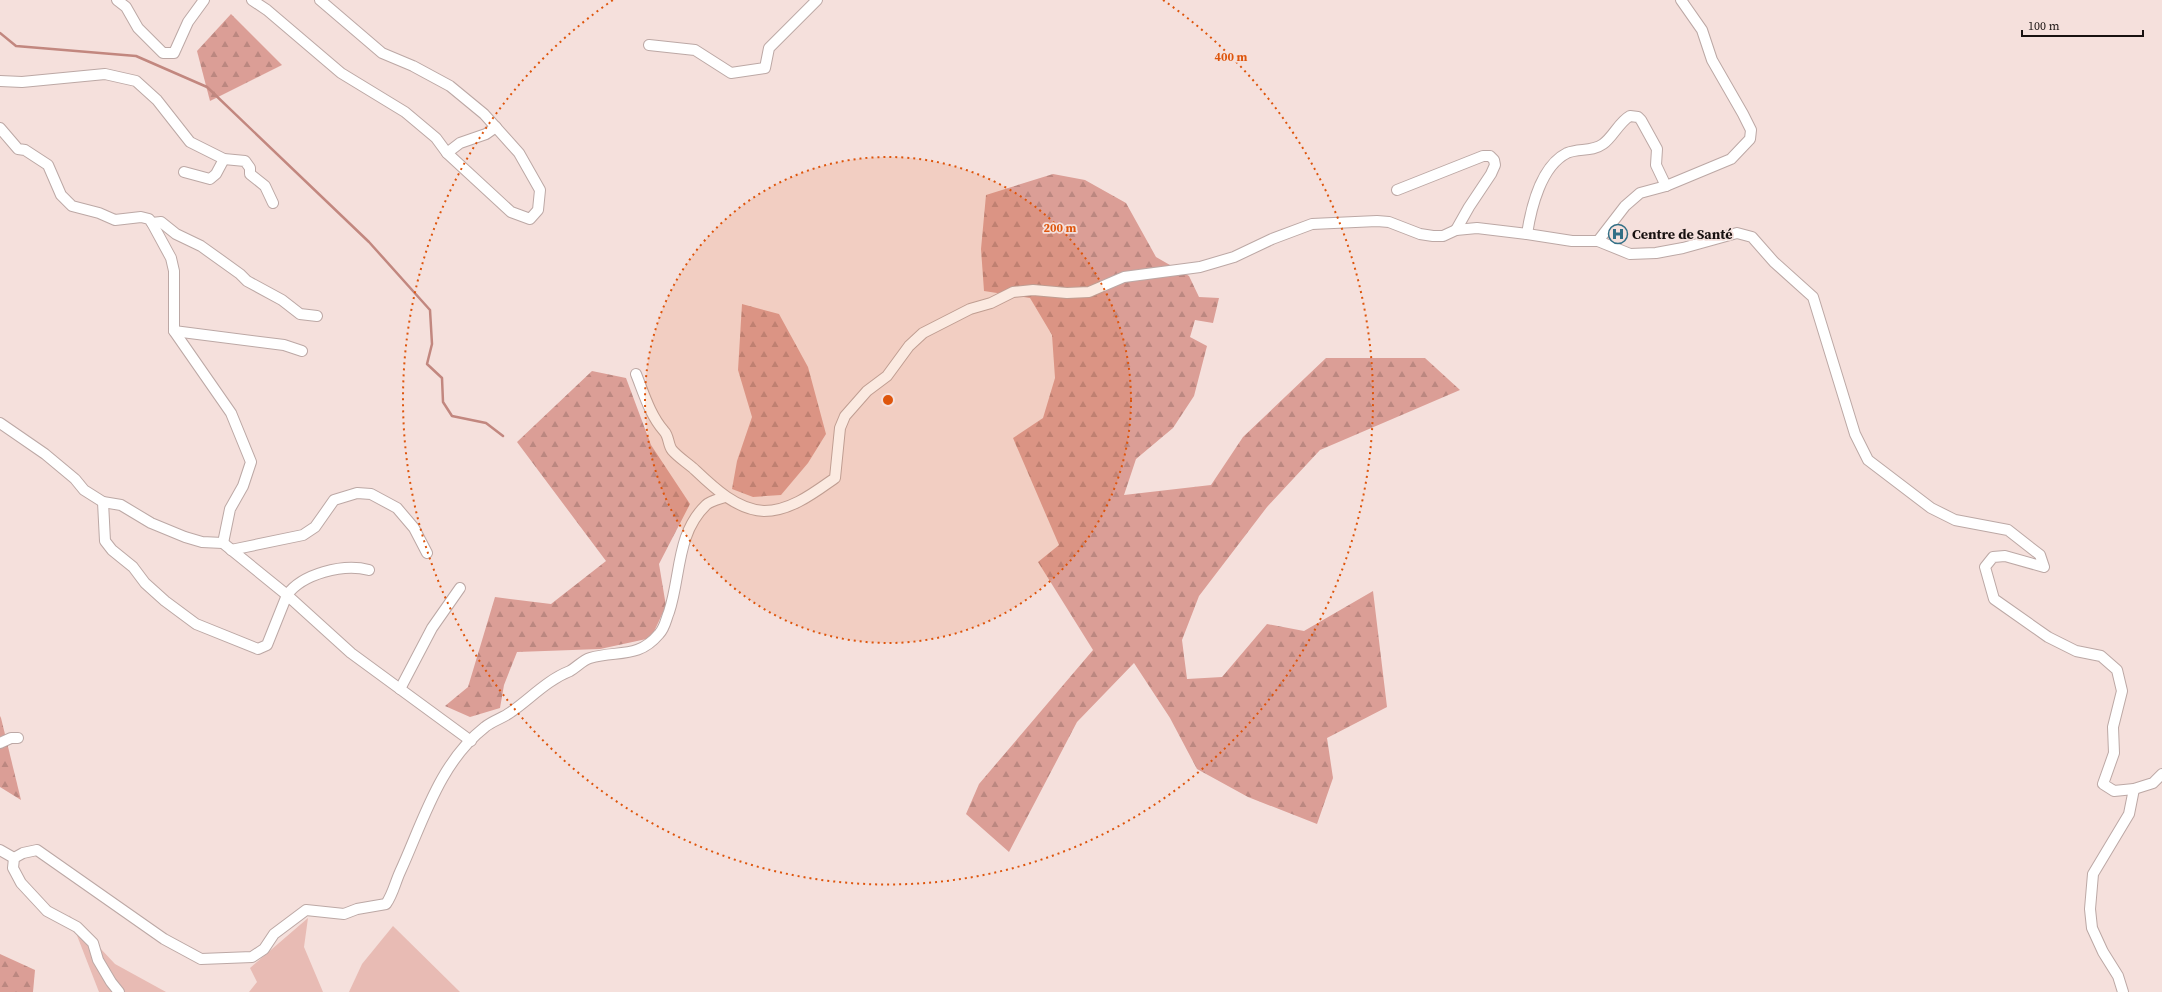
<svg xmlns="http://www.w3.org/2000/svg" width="2162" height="992" font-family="'Source Serif 4',serif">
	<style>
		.grass { fill: #e8bbb4 }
		.forest { fill: url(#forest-firs) }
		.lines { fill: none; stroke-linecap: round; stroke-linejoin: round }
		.stream { stroke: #c2877f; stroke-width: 2.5 }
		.street-casing { stroke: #bca8a5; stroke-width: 12 }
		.street { stroke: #fff; stroke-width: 10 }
		.ring { fill: none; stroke: #de550c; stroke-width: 2; stroke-dasharray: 2 4 }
		.labels { text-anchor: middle; stroke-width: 3.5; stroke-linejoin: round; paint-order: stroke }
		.poi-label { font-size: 14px; font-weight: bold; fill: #181110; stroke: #f5e0dc; text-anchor: start }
		.centre { fill: #de550c; stroke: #f5e0dc; stroke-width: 2 }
		.ring-label { font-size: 12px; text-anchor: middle; font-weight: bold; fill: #de550c; stroke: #f5e0dc; stroke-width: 3.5; stroke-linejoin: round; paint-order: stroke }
	</style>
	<defs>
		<pattern id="forest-firs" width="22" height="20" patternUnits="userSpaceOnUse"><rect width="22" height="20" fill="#db9e96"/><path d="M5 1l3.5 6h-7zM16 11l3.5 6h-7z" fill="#bb8780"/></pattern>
	</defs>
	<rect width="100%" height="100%" fill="#f5e0dc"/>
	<g class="grass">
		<polygon points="69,915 115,964 166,992 99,992"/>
		<polygon points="308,918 304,947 323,992 249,992 257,982 250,968"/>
		<polygon points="393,926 460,992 349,992 362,964"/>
	</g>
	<g class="forest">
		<polygon points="231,14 282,65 210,101 197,51"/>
		<polygon points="1053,174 1085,180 1126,203 1156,257 1189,276 1199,297 1219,298 1213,323 1195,320 1190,337 1207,346 1194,396 1173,428 1136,459 1124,495 1211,485 1243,437 1326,358 1425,358 1460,390 1320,450 1267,507 1199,596 1182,640 1187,679 1222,677 1267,624 1304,631 1373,591 1387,707 1327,738 1333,778 1317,824 1248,797 1197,769 1170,718 1134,663 1077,722 1009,852 966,814 979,784 1093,650 1038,562 1059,545 1013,438 1043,418 1055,378 1052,335 1030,298 984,291 981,249 986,195"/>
		<polygon points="742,304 779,314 808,367 826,434 808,463 781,495 753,497 732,489 737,461 752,417 738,370"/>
		<polygon points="592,371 626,378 651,445 690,504 659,564 666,606 651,638 600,649 517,652 504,685 500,708 470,717 445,706 468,687 495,597 551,604 606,561 517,442"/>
		<polygon points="0,716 1,718 21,800 0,787"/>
		<polygon points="0,954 35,970 33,992 0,992"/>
	</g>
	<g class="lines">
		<polyline class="stream" points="0,33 16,46 136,56 207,87 369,242 430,310 432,344 427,364 442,378 443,402 452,416 486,423 503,436"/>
		<g class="street-casing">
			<g id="street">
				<polyline points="117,0 126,7 138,28 163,53 174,53 188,22 204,0"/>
				<polyline points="252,0 267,10 341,73 405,112 436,138 447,153 511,212 530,219 538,210 540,190 519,153 484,114 450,86 413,66 382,53 320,0"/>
				<polyline points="1681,0 1702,30 1712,60 1743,114 1751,130 1750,139 1731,159 1666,186 1640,193 1625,206 1598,241 1630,254 1656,253 1683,248 1737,233 1752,237 1774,262 1813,297 1855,434 1868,460 1931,508 1955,520 2008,530 2040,555 2044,567 2005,556 1993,557 1985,567 1994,599 2048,637 2076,651 2101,656 2117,670 2122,691 2113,727 2114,753 2103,784 2114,791 2134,789 2153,783 2162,774"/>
				<polyline points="649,45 695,50 731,73 765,68 769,48 817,0"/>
				<polyline points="0,81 22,82 105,74 136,81 157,100 190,142 224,159 245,161 250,168 250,174 265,186 273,203"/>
				<polyline points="0,128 18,149 25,150 48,165 61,195 72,206 99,213 115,220 141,217 149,219 152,223 171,258 174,271 174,331 231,413 251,462 243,486 230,509 223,543"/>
				<polyline points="447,153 460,143 486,134 496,127"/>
				<polyline points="184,172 210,179 216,174 224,159"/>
				<polyline points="1397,190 1483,156 1490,156 1494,160 1495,165 1491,174 1469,207 1456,230"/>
				<polyline points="152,223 161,222 176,234 201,246 240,274 247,281 282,300 300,314 317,316"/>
				<path d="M1527 234C1531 208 1541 166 1567 153 1579 148 1592 152 1603 144 1613 137 1619 122 1630 116L1638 117 1641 120 1657 149 1656 165 1666 186"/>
				<polyline points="174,331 284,345 302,351"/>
				<path d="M636 374C644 394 650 415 664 431 669 436 668 445 672 450 678 457 686 462 693 468 712 486 736 510 764 511 791 511 815 492 835 478L840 428 845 416 867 391 887 376 909 346 923 333 970 309 991 303 1013 292 1033 290 1067 293 1089 292 1124 277 1200 267 1234 257 1272 239 1312 224 1377 221 1389 222 1420 234 1433 236H1443L1456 230 1477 228 1527 234 1572 241H1598"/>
				<path d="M0 423 45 454 75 479 84 490 103 502 121 505 151 523 185 537 202 542 223 543 287 595C302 574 343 563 369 570"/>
				<polyline points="103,502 105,541 112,550 133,567 145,583 165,601 196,624 258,649 267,645 287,595 351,653 471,741"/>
				<polyline points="231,550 303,535 315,527 334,500 357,493 371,494 397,508 414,528 427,553"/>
				<polyline points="400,689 432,628 460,588"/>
				<polyline points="0,743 11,738 18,738"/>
				<polyline points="0,850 14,858"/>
				<path d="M119 992 111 982 98 960 93 943 77 927 47 911 21 883 13 868 14 858 23 853 37 850 164 939 201 959 252 957 264 949 274 934 306 910 344 914 357 909 386 904C393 894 395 883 400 872 423 822 439 763 485 727 492 721 503 718 511 712 531 698 547 680 570 671 577 667 583 660 590 658 618 650 638 659 659 634 665 628 666 619 669 612 681 576 676 534 706 505 710 501 719 499 725 497"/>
				<polyline points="2123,992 2118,976 2103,952 2092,928 2090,909 2093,874 2129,814 2134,789"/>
			</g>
		</g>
		<use href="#street" class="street"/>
	</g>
	<circle cx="888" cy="400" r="243" fill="#de550c" fill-opacity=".12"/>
	<g class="ring">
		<circle cx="888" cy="400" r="243"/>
		<path d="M1163 0A485 485 0 1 1 613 0"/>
	</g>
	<defs>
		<g id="hospital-ring" transform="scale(1)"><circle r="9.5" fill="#f5e0dc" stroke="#326f86" stroke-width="1.5"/><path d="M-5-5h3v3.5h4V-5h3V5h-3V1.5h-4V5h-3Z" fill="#326f86"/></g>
	</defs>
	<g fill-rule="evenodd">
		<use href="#hospital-ring" x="1618" y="234"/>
	</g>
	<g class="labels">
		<g class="poi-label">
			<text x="1632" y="239">Centre de Santé</text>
		</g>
	</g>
	<circle cx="888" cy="400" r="6" class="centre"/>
	<g class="ring-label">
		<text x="1231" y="61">400 m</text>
		<text x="1060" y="232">200 m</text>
	</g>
	<path d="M2022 30v6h121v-6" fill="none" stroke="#181110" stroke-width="2"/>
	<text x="2028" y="30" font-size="12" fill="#181110" stroke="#f5e0dc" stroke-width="3" paint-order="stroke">100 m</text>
</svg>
